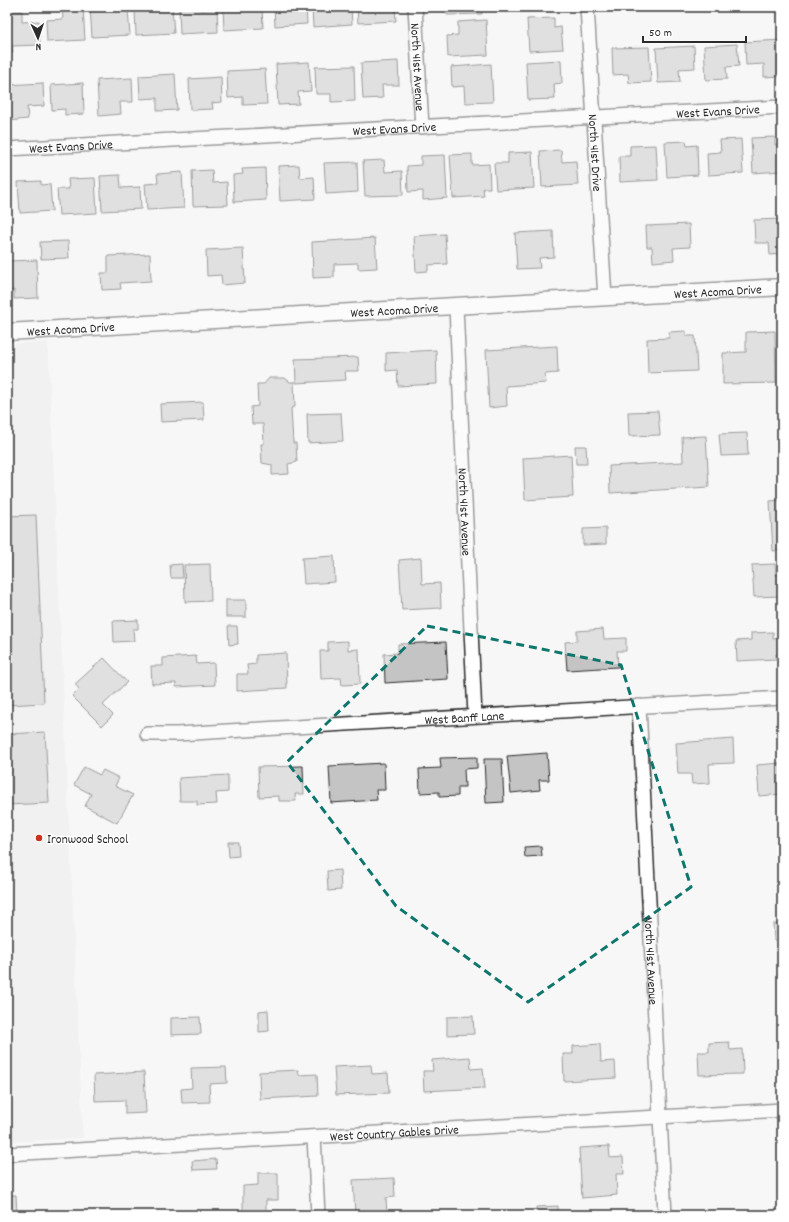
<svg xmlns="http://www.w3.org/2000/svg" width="789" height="1222" font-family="Dekko,sans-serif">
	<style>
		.built { fill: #e8e8e8 }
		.building { fill: #c4c4c4; stroke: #2b2b2b }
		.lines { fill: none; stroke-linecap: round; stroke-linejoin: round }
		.minor-casing { stroke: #2b2b2b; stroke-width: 16 }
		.tertiary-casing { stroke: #2b2b2b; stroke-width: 19 }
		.minor { stroke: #fff; stroke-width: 13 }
		.tertiary { stroke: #fff; stroke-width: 16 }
		.marked { fill: none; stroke: #0f766e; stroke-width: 3; stroke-dasharray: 8 5; stroke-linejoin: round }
		.poi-dot { fill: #c8321e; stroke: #fff; stroke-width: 1.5 }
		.labels { text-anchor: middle; stroke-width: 3; stroke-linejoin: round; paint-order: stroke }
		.street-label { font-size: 13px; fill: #2b2b2b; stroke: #fff }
		.poi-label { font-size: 13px; fill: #2b2b2b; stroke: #fff; text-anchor: start }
	</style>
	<rect width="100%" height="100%" fill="#f7f7f7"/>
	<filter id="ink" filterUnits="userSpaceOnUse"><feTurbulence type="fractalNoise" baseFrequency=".025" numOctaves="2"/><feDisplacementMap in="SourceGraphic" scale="8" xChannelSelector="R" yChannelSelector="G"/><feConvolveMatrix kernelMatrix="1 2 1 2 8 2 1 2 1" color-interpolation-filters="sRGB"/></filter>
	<g filter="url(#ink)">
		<polygon class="built" points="48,342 83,1138 7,1142 7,344"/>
		<g class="building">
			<polygon points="62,7 83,7 85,40 47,42 46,20 63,19"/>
			<polygon points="90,7 114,7 114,11 128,10 130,35 92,37"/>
			<polygon points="147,7 172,7 174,33 136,35 135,9 147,9"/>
			<polygon points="179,7 200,7 200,10 217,9 218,32 180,34"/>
			<polygon points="223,7 262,7 263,28 224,30"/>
			<polygon points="274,7 306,7 307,24 275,26"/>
			<polygon points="312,7 351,7 352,24 313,27"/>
			<polygon points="357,7 395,7 396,21 358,23"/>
			<polygon points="446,7 481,7 482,14 447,15"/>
			<polygon points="518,7 546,7 546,11 519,12"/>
			<polygon points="610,7 647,7 610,9"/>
			<polygon points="22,11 22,22 39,21 40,45 12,46 13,53 7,54 7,12"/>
			<polygon points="554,18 554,28 561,27 563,49 529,51 527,19"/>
			<polygon points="486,20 488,55 448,57 447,36 458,35 458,22"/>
			<polygon points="782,40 782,76 764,77 764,64 746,65 745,42"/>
			<polygon points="737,44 739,66 726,67 727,79 706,80 704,46"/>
			<polygon points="694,46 695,68 679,69 680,82 658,83 656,48"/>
			<polygon points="649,47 651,82 629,83 628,74 613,75 612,48"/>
			<polygon points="561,60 562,83 554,84 555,99 528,100 526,62"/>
			<polygon points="398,61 399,85 382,85 383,98 363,99 361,63"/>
			<polygon points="309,62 311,91 298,92 299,104 278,105 276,64"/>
			<polygon points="491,64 493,102 465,103 464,86 452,87 451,67"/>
			<polygon points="354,66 355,101 331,102 331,94 316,94 315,67"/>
			<polygon points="265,69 267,104 243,105 243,97 228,98 227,71"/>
			<polygon points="175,74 177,110 157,111 157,98 140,99 139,76"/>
			<polygon points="221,77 222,102 212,103 213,109 190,110 189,79"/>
			<polygon points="132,78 133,102 120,102 121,114 99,116 97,80"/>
			<polygon points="43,83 44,106 27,107 28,119 8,121 7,85"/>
			<polygon points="83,83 84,114 65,115 65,109 52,110 51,85"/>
			<polygon points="775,137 775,145 782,145 782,171 753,173 751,138"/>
			<polygon points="741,139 743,173 708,175 707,153 721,152 720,140"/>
			<polygon points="686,141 687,146 697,145 698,175 667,177 665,142"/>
			<polygon points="656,145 658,180 620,182 619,156 630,156 630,146"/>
			<polygon points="561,150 562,162 576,161 578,185 542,187 540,151"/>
			<polygon points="532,152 534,188 496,190 494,163 508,163 508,153"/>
			<polygon points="472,154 472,165 489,164 490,188 483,188 484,196 453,198 450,155"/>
			<polygon points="445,155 447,198 423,200 423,191 408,192 407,166 421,165 421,156"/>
			<polygon points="384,160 385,172 402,171 403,195 365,196 363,161"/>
			<polygon points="357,162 358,192 326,194 324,163"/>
			<polygon points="299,165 300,178 314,177 315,199 280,201 278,166"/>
			<polygon points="265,168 266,200 234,202 233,175 243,174 242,169"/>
			<polygon points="212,170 213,183 227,182 228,205 193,206 192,171"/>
			<polygon points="182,172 184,208 147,210 145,184 158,183 157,174"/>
			<polygon points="120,175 121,188 140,187 141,209 102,211 100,176"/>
			<polygon points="95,178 97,213 59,215 57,189 69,189 68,179"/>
			<polygon points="41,181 41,185 50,184 52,211 20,213 18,182"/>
			<polygon points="782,219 782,254 770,255 769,243 755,243 754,220"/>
			<polygon points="689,224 690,247 673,248 674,260 653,262 652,247 647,247 646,226"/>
			<polygon points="553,231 554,257 539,258 540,268 517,269 515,233"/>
			<polygon points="445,234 447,264 428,265 428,271 416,272 414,236"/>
			<polygon points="375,238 377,268 358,269 358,263 334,264 334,277 313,278 312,242"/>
			<polygon points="68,241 69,258 41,259 40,242"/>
			<polygon points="243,248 245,283 222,285 221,275 207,276 206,250"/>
			<polygon points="150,254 151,281 120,283 121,289 102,290 101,273 108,273 108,256"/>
			<polygon points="37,260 38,298 14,299 14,290 7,291 7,261"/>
			<polygon points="686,331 686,336 695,336 697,371 648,373 647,339 669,338 669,332"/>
			<polygon points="775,331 776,383 723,384 723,353 746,352 746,332"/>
			<polygon points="557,346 558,373 545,374 546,383 506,386 507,406 489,408 486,350"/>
			<polygon points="436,350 437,384 398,386 397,370 386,371 386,353"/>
			<polygon points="358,357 359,371 345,371 346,380 296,383 295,359"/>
			<polygon points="269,378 285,378 290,382 294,382 295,407 291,408 293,443 296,443 297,462 288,464 289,474 272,475 272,465 262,463 261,444 264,444 263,424 252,424 251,407 258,406 257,384 264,384"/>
			<polygon points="203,402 204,420 161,422 160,404"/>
			<polygon points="658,411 660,435 629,436 628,412"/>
			<polygon points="341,413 343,441 308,443 307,414"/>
			<polygon points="747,433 748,455 721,456 719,434"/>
			<polygon points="706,436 709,487 610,493 609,466 683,462 682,437"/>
			<polygon points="575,446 586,446 587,464 576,464"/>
			<polygon points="571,455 573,497 525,500 523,458"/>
			<polygon points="782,500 782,550 773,551 770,501"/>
			<polygon points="36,515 44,703 7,705 7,516"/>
			<polygon points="606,528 606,544 583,545 583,529"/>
			<polygon points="334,556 335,582 304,584 302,558"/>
			<polygon points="421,558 422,584 440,583 441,608 402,610 399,560"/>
			<polygon points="182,564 183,578 171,578 170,565"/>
			<polygon points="210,564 211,601 185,602 184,565"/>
			<polygon points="775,564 776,575 782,575 782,596 754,597 752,565"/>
			<rect x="226" y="600" width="20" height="17"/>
			<polygon points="138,620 138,629 133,629 134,641 114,642 113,621"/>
			<polygon points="228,626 237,626 238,644 229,645"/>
			<polygon points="603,629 604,639 626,638 626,651 617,651 618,667 567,670 565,642 577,641 577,631"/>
			<polygon points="773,632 773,639 782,638 782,654 776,654 776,659 737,661 736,641 751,640 751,633"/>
			<polygon points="348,641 348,650 359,649 360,684 342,685 341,678 321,679 320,651 328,651 328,642"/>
			<polygon points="446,642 448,679 385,683 384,654 398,653 398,644"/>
			<polygon points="286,653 287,688 237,691 237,674 248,674 247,665 256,664 256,655"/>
			<polygon points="196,656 197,664 214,663 215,685 176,687 176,683 152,684 151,666 163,666 163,658"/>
			<polygon points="104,658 127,682 103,705 113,715 102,726 72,696 79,689 75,684"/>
			<polygon points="45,732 49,803 7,805 7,734"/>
			<polygon points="733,739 734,763 709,764 710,783 692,784 691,774 678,774 676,743"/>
			<polygon points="547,753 549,780 539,780 540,790 511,793 507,756"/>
			<polygon points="477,757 477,768 464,769 465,787 458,787 458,796 439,797 439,792 420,793 419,769 441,768 440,758"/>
			<polygon points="484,759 502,759 504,802 486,803"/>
			<polygon points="384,763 385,790 376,790 377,800 331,803 329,766"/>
			<polygon points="781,763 782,794 759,796 757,765"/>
			<polygon points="303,766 304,794 295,794 296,801 279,801 279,796 259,797 258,767"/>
			<polygon points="84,767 100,775 103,770 119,778 115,786 133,795 117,823 85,806 91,794 74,785"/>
			<polygon points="228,775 228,792 216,793 217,804 197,805 197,801 180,801 179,778"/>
			<polygon points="228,842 238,842 239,856 229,857"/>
			<polygon points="541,846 542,856 525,857 524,847"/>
			<polygon points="340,870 341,890 328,891 327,871"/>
			<polygon points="773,924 782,924 782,941 774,941"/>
			<polygon points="268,1010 269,1031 259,1032 259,1011"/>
			<polygon points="473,1016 474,1034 447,1035 447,1017"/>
			<polygon points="200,1017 201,1034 171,1035 171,1018"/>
			<polygon points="729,1042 730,1050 742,1049 743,1074 699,1075 698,1052 709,1052 709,1043"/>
			<polygon points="600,1044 601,1062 615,1061 616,1078 564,1081 563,1054 573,1054 573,1046"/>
			<polygon points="470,1057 471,1069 483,1068 485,1088 424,1091 423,1071 433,1071 432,1060"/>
			<polygon points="371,1065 372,1074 388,1073 389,1093 336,1095 334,1067"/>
			<polygon points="226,1067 227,1083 209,1084 210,1102 182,1103 181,1089 192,1088 191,1068"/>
			<polygon points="298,1070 299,1075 317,1074 318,1096 260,1099 259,1072"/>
			<polygon points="144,1072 146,1113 125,1114 125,1100 95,1101 94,1075"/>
			<polygon points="609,1146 610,1158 623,1157 624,1174 616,1174 617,1195 582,1198 579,1148"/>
			<polygon points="216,1159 217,1169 193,1170 192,1161"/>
			<polygon points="258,1173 278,1173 278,1200 266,1200 266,1215 243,1215 243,1186 258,1185"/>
			<polygon points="394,1178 395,1197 386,1198 387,1215 355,1215 353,1180"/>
			<polygon points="7,1195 16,1195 17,1215 7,1215"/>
			<polygon points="558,1206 558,1215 537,1215 536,1207"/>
		</g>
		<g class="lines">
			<g class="minor-casing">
				<g id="minor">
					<path id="s1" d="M415 7 422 127"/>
					<path id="s2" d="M587 7 605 298"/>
					<path id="s3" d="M7 149 782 107"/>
					<path id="s4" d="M456 307 475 716"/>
					<path id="s5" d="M639 706 665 1215"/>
					<path id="s6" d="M147 734H177L782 698"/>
					<polyline points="314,1137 318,1215"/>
					<path id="s7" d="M7 1154 782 1110"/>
				</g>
			</g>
			<g class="tertiary-casing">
				<g id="tertiary">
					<path id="s8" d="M7 332 782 287"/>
				</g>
			</g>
			<use href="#minor" class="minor"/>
			<use href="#tertiary" class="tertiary"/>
		</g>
	</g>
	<path d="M0 0H789V1222H0ZM427 626 621 665 691 887 528 1002 396 906 287 762Z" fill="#f7f7f7" fill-opacity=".55" fill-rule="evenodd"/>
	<path class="marked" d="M427 626 621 665 691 887 528 1002 396 906 287 762Z"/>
	<circle class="poi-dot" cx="39" cy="838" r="4"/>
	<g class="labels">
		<g class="street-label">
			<text dy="5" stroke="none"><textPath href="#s1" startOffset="60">North 41st Avenue</textPath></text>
			<text dy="5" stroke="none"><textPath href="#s3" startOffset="712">West Evans Drive</textPath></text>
			<text dy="5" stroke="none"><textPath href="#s3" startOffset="388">West Evans Drive</textPath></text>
			<text dy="5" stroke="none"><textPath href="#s3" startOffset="64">West Evans Drive</textPath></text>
			<text dy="5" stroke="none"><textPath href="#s2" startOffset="146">North 41st Drive</textPath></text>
			<text dy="5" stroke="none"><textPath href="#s8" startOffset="712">West Acoma Drive</textPath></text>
			<text dy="5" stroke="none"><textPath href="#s8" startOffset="388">West Acoma Drive</textPath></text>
			<text dy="5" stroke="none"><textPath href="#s8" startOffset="64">West Acoma Drive</textPath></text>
			<text dy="5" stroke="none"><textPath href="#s4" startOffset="205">North 41st Avenue</textPath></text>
			<text dy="5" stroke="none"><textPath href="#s6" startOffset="318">West Banff Lane</textPath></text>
			<text dy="5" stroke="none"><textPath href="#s5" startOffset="255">North 41st Avenue</textPath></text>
			<text dy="5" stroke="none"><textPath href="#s7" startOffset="388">West Country Gables Drive</textPath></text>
		</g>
		<g class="poi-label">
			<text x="47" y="843">Ironwood School</text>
		</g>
	</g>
	<rect width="789" height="1222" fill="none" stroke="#fff" stroke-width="24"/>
	<rect x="12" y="12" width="765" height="1198" fill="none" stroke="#2b2b2b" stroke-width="1.5" filter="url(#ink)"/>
	<g transform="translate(38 38) rotate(177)" stroke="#ffffff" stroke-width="3" paint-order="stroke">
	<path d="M0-3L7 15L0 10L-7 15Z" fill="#2b2b2b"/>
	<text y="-6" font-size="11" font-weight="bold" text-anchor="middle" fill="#2b2b2b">N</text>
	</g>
	<path d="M643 36v6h103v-6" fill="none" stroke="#2b2b2b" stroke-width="2"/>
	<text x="649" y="36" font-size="12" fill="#2b2b2b" stroke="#ffffff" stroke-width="3" paint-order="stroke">50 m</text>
</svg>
